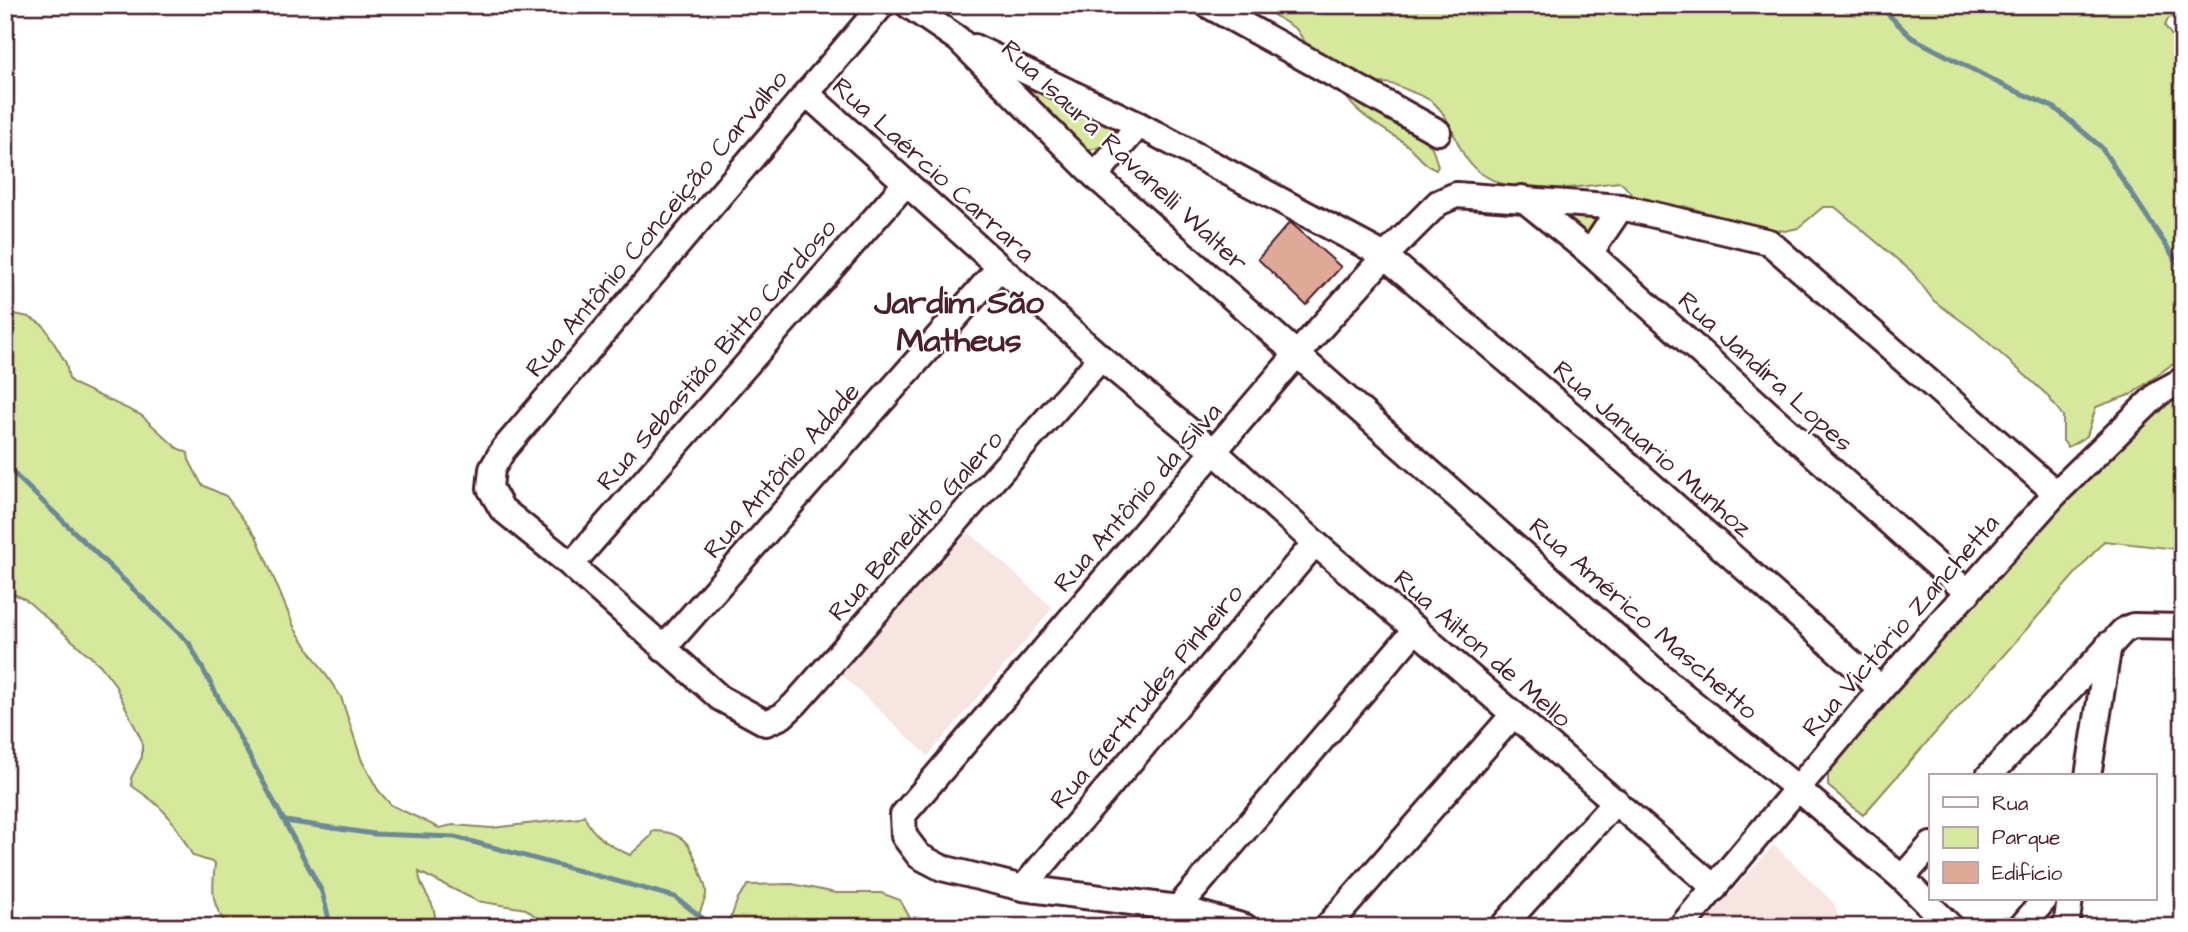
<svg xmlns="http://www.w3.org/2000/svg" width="2188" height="932" font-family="'Architects Daughter',sans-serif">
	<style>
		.built { fill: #f6e5e0 }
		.green { fill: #d5e89c; stroke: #908464; stroke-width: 2 }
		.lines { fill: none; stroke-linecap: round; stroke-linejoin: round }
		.stream { stroke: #6c8998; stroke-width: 5 }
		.building { fill: #e0a997; stroke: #4a1f2b; stroke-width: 2 }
		.minor-casing { stroke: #4a1f2b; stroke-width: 30 }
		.minor { stroke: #fff; stroke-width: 24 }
		.labels { text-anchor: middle; stroke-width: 5; stroke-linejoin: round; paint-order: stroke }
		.street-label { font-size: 26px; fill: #4a1f2b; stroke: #fff }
		.district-label { font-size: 33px; font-weight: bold; fill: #4a1f2b; stroke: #fff }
	</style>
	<rect width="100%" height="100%" fill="#fff"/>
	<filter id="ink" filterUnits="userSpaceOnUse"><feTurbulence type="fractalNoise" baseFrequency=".0143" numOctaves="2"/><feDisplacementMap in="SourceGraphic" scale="14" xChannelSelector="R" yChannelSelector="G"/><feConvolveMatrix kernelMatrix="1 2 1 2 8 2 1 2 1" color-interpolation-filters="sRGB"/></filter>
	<g filter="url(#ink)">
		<g class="built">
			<polygon points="969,532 1053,608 928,756 840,673"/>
			<polygon points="1774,845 1834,903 1839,919 1833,927 1701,927"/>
		</g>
		<g class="green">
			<path d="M1258 5H2183V10L2168 19 2165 26 2183 52V365H2171L2132 394 2096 407 2087 436 2068 447 2063 441V416L2046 394 1974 330 1934 301 1911 271 1835 207H1823L1798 228 1785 231 1751 226 1684 206 1645 210C1634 202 1631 190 1620 182 1576 186 1521 200 1482 174 1456 158 1457 125 1435 104 1429 98 1419 95 1412 92 1401 87 1393 83 1381 83L1375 91V101L1432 147 1438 166 1436 170C1423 165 1417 153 1407 145 1388 130 1349 113 1342 87 1341 80 1341 72 1341 65L1307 45 1296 29Z"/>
			<polygon points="991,59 1103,118 1114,127 1114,134 1108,145 1086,151"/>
			<polygon points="1566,207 1605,211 1590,242 1560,217"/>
			<path d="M5 312 29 317 44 326 66 363 69 379 74 384 141 415 177 448 188 453 189 460 202 485 226 496 257 538 295 629 341 697 362 761 378 790 391 805 439 828 453 825 491 828 580 818 584 815C592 836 610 846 630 855L651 836 652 831C685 831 692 846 701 874 703 880 707 888 706 895 703 907 696 915 700 927H549L526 909 477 901 419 872C420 894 438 900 435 927H229C210 906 212 889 215 863L193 856C172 819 168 810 132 786L131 778 142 757V741L114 683 100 665 25 599 5 590Z"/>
			<polygon points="2183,389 2183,501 2176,549 2104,541 1863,815 1828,786 1828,775 1837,761 2106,452"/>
			<polygon points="792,884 836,893 881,893 900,900 915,927 718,927 732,915 738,898 748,885"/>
		</g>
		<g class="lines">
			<g class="stream">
				<polyline points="1879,5 1911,37 2002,85 2055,108 2101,147 2183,271"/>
				<polyline points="5,465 189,643 322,892 331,927"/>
				<polyline points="285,821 374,834 455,837 675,897 714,927"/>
			</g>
		</g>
		<polygon class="building" points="1290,222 1341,267 1306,305 1258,259"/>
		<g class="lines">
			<g class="minor-casing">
				<g id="minor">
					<polyline points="882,5 503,450 492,469 490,488 502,509 571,565 720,698 766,723 782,716 795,704 1101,358"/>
					<polyline points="908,5 958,39 1095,176 1671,685 1797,788 1902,878 1951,927"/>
					<polyline points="1208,5 1438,132"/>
					<polyline points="974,47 1139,125 1385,256 1603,442 1881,689"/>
					<polyline points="806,93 1101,358 1215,452 1315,543 1715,888"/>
					<polyline points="1095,176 1139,125"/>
					<polyline points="1522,198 1590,253 1968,593"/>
					<polyline points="1590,253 1621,207"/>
					<polyline points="571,565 906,183"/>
					<polyline points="663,649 999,268"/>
					<polyline points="1989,776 2123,631 2133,626 2183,627"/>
					<polyline points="2088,776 2109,644"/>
					<polyline points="1902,878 1931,845"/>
					<polyline points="1023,888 1315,543"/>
					<polyline points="1178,908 1416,629"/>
					<polyline points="1245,927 1178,908 1023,888 942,868 919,856 904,836 903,815 1298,353 1385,256 1438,203 1456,195 1621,207 1769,242 2056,493"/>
					<polyline points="1327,927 1514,714"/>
					<polyline points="1502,927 1616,801"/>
					<polyline points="1681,927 1881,689 2056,493 2159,393 2183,380"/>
					<polyline points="2021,927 2045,899"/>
					<polyline points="2066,927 2070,899"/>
				</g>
			</g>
			<use href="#minor" class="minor"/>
		</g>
	</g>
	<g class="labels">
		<g class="street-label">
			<text transform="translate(1125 155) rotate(43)" y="9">Rua Isaura Ravanelli Walter</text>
			<text transform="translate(934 169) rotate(42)" y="9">Rua Laércio Carrara</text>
			<text transform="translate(656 223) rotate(-50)" y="9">Rua Antônio Conceição Carvalho</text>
			<text transform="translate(716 354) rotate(-49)" y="9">Rua Sebastião Bitto Cardoso</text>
			<text transform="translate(1766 371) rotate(42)" y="9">Rua Jandira Lopes</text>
			<text transform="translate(1653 448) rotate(41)" y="9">Rua Januario Munhoz</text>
			<text transform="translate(781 470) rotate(-49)" y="9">Rua Antônio Adade</text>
			<text transform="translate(1137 497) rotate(-49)" y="9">Rua Antônio da Silva</text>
			<text transform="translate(915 525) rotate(-48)" y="9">Rua Benedito Galero</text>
			<text transform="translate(1644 618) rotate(41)" y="9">Rua Américo Maschetto</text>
			<text transform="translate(1900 625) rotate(-49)" y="9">Rua Victório Zanchetta</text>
			<text transform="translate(1483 648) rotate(41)" y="9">Rua Ailton de Mello</text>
			<text transform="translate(1146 696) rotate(-50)" y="9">Rua Gertrudes Pinheiro</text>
		</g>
		<g class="district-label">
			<text x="959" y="313">Jardim São<tspan x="959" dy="38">Matheus</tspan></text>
		</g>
	</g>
	<rect width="2188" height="932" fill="none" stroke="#fff" stroke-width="28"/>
	<rect x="14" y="14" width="2160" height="904" fill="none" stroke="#4a1f2b" stroke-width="2.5" filter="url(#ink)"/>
	<rect x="1929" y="774" width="228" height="126" fill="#ffffff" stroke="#b7a5aa" stroke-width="2"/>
	<rect x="1943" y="797" width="35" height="10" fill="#ffffff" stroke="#b7a5aa" stroke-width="2"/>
	<text x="1992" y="810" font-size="21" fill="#4a1f2b">Rua</text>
	<rect x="1943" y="827" width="35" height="21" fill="#d5e89c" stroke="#b7a5aa" stroke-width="2"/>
	<text x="1992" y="844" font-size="21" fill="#4a1f2b">Parque</text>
	<rect x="1943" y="862" width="35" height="21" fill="#e0a997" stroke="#b7a5aa" stroke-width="2"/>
	<text x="1992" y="880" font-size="21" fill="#4a1f2b">Edifício</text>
</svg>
